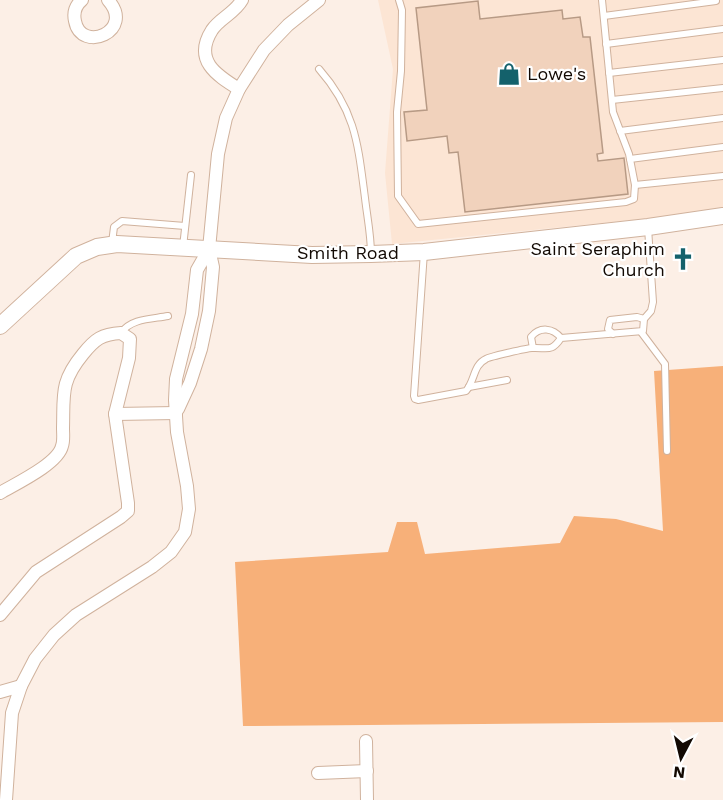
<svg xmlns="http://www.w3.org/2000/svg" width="723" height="800" font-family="'Work Sans',sans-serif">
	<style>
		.built { fill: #fce5d4 }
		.green { fill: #f7b079 }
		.building { fill: #f1d2bc; stroke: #b79a85; stroke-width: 1.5 }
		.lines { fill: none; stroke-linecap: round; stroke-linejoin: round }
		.lane-casing { stroke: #d0b29d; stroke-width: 8 }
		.street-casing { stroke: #d0b29d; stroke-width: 14 }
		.secondary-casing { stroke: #d0b29d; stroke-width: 18 }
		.lane { stroke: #fff; stroke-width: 6 }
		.street { stroke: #fff; stroke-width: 12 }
		.secondary { stroke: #fff; stroke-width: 16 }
		.labels { text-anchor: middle; stroke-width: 4.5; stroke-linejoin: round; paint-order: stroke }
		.poi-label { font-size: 18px; fill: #120903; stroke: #fff; text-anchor: start }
		.street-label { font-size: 18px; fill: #120903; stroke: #fff }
	</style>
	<rect width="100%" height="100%" fill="#fcefe6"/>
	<polygon class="built" points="378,0 723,0 723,209 662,217 392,244 385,173 393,69"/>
	<polygon class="green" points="723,366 723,722 243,726 235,562 388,552 397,522 417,522 425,554 560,543 574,516 616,519 663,531 654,371"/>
	<polygon class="building" points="478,1 480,19 562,10 563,19 580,17 583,37 590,37 603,153 597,154 598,161 624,158 628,194 465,212 458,152 449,153 447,136 407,141 404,112 427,110 416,8"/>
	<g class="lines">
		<g class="lane-casing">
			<g id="lane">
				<polyline points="399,0 402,10 401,71 397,112 398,196 418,224 626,202 634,199 635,185"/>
				<polyline points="602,0 613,112 629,154 635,185 723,176"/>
				<polyline points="604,16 716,1"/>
				<polyline points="606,44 723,29"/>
				<path d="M319 69C356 111 358 145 365 198 367 216 371 235 371 254"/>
				<polyline points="609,73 723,60"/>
				<polyline points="612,100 723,88"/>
				<polyline points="620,131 723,118"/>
				<polyline points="630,159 723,147"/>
				<polyline points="112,243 114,227 122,221 185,226"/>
				<polyline points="183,247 191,175"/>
				<path d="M424 252 414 396 415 399 418 400 466 391C475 381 473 365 486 359 488 357 528 348 532 348 547 347 551 353 561 338L643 331 644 319 651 311 653 302 648 228"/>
				<polyline points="641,332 665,364 667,451"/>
				<path d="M121 333C131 318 153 319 168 316"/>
				<polyline points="613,334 608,329 610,320 637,317 644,319"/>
				<path d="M533 348 531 337C540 326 553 328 561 338"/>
				<polyline points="469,387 507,380"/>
			</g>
		</g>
		<g class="street-casing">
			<g id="street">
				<path d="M82 0C76 5 73 12 75 21 81 54 136 31 108 0"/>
				<path d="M239 89C216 75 193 60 212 30 220 18 235 13 242 0"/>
				<polyline points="178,409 190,383 201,349 209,311 213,267 209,249 218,154 226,118 239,89 264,50 288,25 319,0"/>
				<polyline points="115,414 176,413"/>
				<path d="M0 493C15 484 58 464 62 446 64 441 63 433 63 428 64 394 60 382 83 354 95 339 102 334 121 333L130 339 129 358 115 414 128 503V511L121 517 36 572 0 615"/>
				<polyline points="0,692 21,686"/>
				<polyline points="366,741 367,800"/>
				<polyline points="318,773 367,771"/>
				<polyline points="6,800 12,713 21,686 35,659 54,635 76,615 152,567 171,552 185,532 189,509 187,486 177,432 175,400 176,379 192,314 197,270 209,249"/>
			</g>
		</g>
		<g class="secondary-casing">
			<polyline id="secondary" points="0,326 76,256 97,247 117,244 312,255 371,254 424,252 648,227 723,216"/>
		</g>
		<use href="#lane" class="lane"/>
		<use href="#street" class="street"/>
		<use href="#secondary" class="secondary"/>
	</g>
	<defs>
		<g id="shop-bare" transform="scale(1.8)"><path d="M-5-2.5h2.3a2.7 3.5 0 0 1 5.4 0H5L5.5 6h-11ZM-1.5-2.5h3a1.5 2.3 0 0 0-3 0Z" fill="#14616b" stroke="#fff" stroke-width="2.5" paint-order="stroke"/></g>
		<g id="church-bare" transform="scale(1.8)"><path d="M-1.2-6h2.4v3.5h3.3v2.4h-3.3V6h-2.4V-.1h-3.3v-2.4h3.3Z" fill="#14616b" stroke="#fff" stroke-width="2.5" paint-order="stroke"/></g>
	</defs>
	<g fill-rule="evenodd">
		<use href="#shop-bare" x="509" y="74"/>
		<use href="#church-bare" x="683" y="259"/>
	</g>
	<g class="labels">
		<g class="poi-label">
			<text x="527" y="80">Lowe's</text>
			<text x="665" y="255" text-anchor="end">Saint Seraphim<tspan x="665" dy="21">Church</tspan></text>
		</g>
		<g class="street-label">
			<text x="348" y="259">Smith Road</text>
		</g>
	</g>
	<g transform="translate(681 758) rotate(187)" stroke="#ffffff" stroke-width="4.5" paint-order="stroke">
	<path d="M0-4.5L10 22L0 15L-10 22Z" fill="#120903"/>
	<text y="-9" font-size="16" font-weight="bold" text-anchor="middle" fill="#120903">N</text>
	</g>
</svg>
